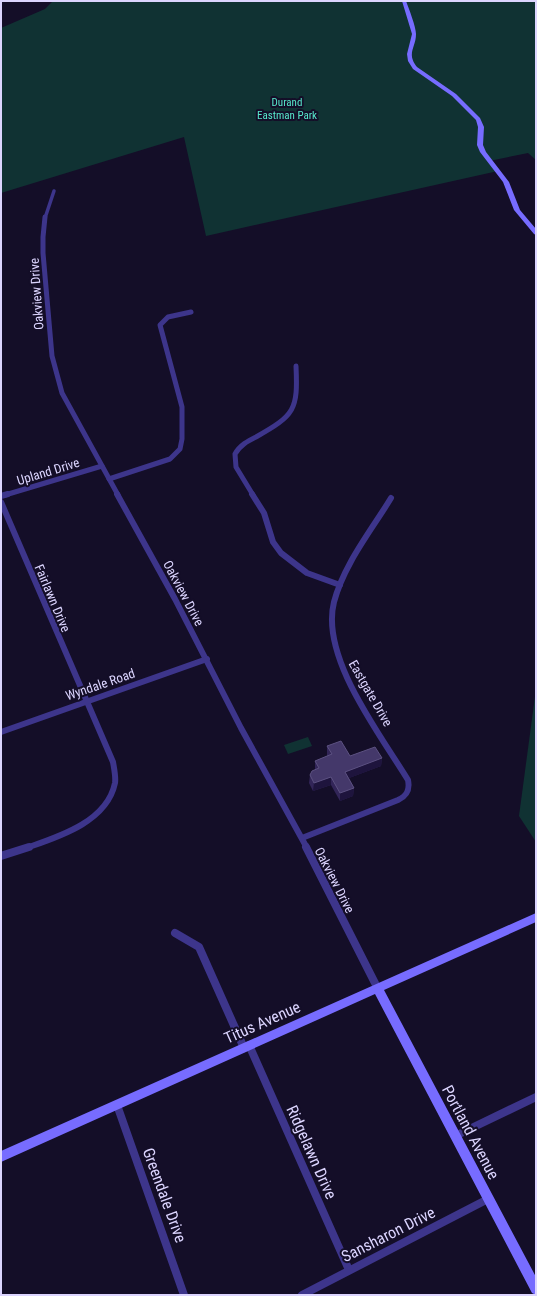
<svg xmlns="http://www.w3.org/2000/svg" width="537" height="1296" font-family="'Roboto Condensed',sans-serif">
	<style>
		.green { fill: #103233 }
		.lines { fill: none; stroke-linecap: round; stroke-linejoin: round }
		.street-far3 { stroke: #3d358b; stroke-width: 3.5 }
		.street-far2 { stroke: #3d358b; stroke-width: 5 }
		.street-far1 { stroke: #3d358b; stroke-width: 6 }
		.street { stroke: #3d358b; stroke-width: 8 }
		.secondary { fill: #776cff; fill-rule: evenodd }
		.wall { fill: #322558 }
		.shaded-wall { fill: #1e143d }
		.building { fill: #44386a; stroke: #5c5181 }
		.labels { text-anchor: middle; stroke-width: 4; stroke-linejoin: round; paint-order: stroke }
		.far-park-label { font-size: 11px; fill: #57e9cc; stroke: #140e28 }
		.street-label { font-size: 13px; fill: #dcd5ff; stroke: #140e28 }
		.near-street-label { font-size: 16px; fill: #dcd5ff; stroke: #140e28 }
	</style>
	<rect width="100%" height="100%" fill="#140e28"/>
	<g class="green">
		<polygon points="53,1 536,1 536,160 528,153 489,161 498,171 206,236 184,137 1,193 1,28 45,9"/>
		<polygon points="536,689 536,842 519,816"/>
		<polygon points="308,737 312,746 288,754 284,745"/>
	</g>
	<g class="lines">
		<polyline class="street-far3" points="45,218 54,191"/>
		<g class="street-far2">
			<polyline points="45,217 43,237 43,253 52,356 62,393 118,495"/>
			<polyline points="109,479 170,459 180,449 182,439 182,407 160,325 168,317 191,312"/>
			<polyline points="5,495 102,466"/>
			<path d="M253 495 236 467 235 454C240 445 248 441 256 437 295 415 298 410 296 366"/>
		</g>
		<g class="street-far1">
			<polyline points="117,494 175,599 241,728 307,848"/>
			<polyline points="252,494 264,513 273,542 281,553 307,573 340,585"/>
			<polyline points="1,496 8,494"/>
			<path d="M1 502 113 762C114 768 116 777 115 783 107 822 58 837 26 848"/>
			<polyline points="1,732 207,659"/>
			<path d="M302 838 398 800C407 796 410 790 408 780 380 734 320 657 334 602 344 564 371 531 391 498"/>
		</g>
		<g class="street">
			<polyline points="306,847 378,989"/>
			<polyline points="1,856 29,847"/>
			<polyline points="175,933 199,947 244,1048"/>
			<polyline points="249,1045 349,1270"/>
			<polyline points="117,1105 184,1295"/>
			<polyline points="455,1136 536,1097"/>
			<polyline points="302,1295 488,1199"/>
		</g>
		<g class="secondary">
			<path d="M402 1H406C409 9 416 27 416 34 416 48 406 53 417 67L456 94 480 118 484 127 483 145 486 152 509 182 520 210 536 229V235L534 234 514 210 503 182 480 152 477 145 478 127 476 120 452 96 413 69 408 61 407 54 412 34Z"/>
			<polygon points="536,913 536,922 384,990 536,1277 536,1295 532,1293 375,994 1,1162 1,1151"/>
		</g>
	</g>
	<polygon class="wall" points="327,746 350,756 382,758 381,766 349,778 354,788 353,796 340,801 331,785 313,791 309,783 310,775 315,770 315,761 327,756"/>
	<g class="shaded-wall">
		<polygon points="382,758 381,766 344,780 345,772"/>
		<polygon points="331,777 331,785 313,791 314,783"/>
		<polygon points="354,788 353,796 340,801 340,793"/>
	</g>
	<polygon class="building" points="341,741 350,756 375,747 382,758 345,772 354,788 340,793 331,777 314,783 310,775 312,771 319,768 315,761 332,754 327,746"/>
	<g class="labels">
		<g class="far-park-label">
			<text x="287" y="106">Durand<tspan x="287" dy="13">Eastman Park</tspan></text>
		</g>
		<g class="street-label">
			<text transform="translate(36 294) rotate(-94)" y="5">Oakview Drive</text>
			<text transform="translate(48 471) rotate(-17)" y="5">Upland Drive</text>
			<text transform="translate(184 593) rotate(62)" y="5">Oakview Drive</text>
			<text transform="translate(53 598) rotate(67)" y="5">Fairlawn Drive</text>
			<text transform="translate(100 684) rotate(-19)" y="5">Wyndale Road</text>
			<text transform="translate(371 693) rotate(60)" y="5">Eastgate Drive</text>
			<text transform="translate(335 880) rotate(63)" y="5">Oakview Drive</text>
		</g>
		<g class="near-street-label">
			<text transform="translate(262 1022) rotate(-24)" y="6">Titus Avenue</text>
			<text transform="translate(471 1132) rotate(62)" y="6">Portland Avenue</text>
			<text transform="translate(312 1152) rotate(66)" y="6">Ridgelawn Drive</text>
			<text transform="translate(165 1195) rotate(70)" y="6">Greendale Drive</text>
			<text transform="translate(388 1234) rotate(-27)" y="6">Sansharon Drive</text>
		</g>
	</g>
	<rect width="537" height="1296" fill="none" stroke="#dcd5ff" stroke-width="4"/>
</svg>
